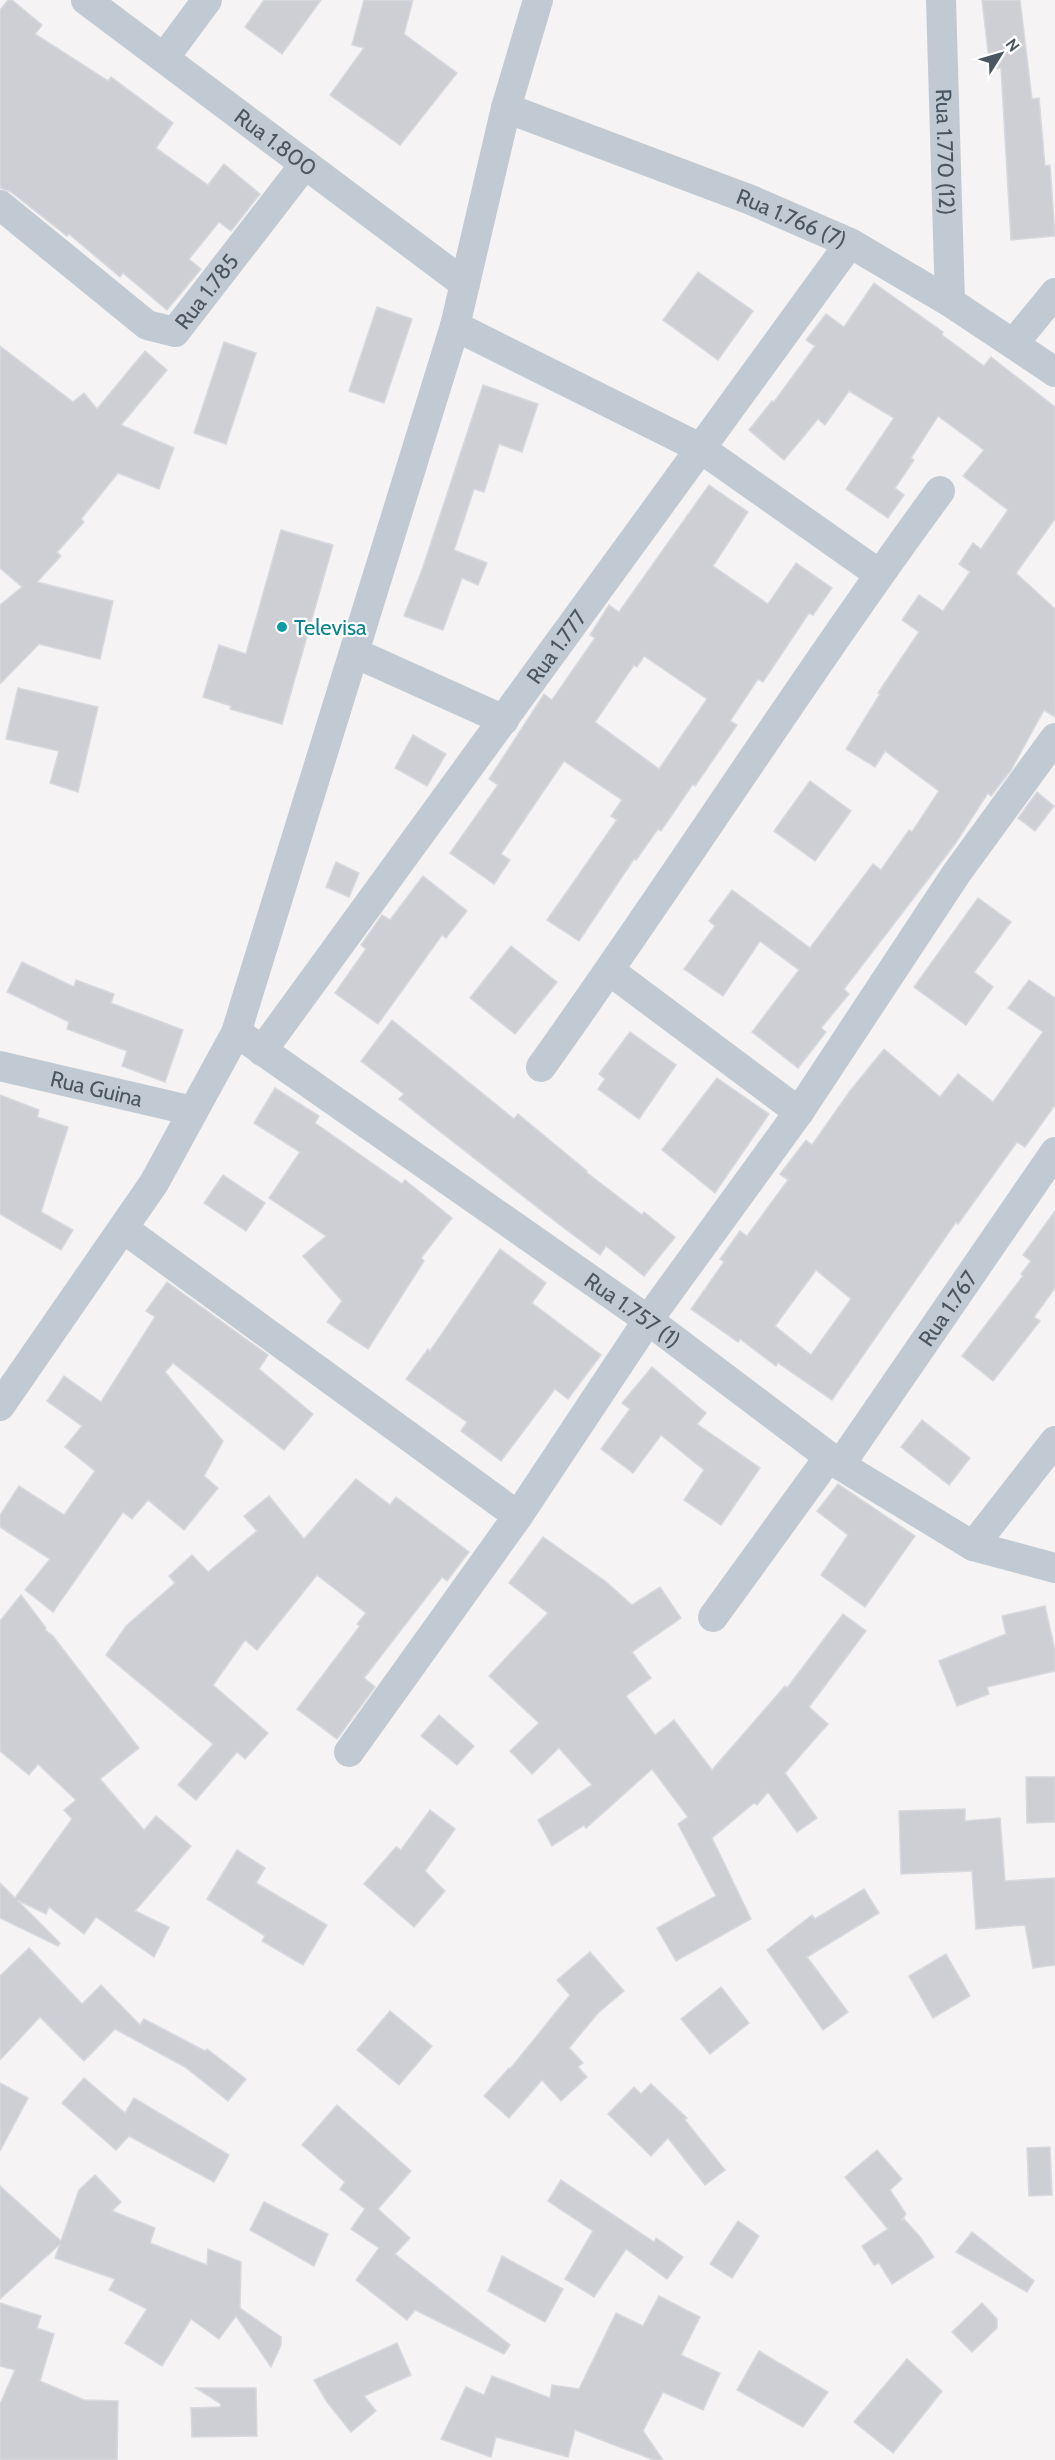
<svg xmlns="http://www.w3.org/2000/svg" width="1055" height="2460" font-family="Cabin,sans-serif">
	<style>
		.building { fill: #cdcfd5; stroke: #d7d9de; stroke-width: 1.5; fill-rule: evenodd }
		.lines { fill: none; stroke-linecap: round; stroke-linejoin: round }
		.minor { stroke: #c1cad2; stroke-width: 30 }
		.culture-dot { fill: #0f9aa8; stroke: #fff; stroke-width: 2 }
		.labels { text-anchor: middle; stroke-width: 4.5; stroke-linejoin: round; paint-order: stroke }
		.street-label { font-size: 22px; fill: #4a5661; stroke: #fff }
		.culture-label { font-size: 22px; fill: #0d838f; stroke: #fff; text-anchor: start }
	</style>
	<rect width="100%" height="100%" fill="#f5f3f3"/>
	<g class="building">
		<polygon points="8,0 12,0 42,25 35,34 108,81 111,77 173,123 156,148 208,185 224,164 260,194 231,231 219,222 189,259 201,269 167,310 123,273 120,277 69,234 67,236 11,192 0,188 0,10"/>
		<polygon points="264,0 321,0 282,54 245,27"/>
		<polygon points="364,0 413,0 404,34 457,73 400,145 330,95 364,48 352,45"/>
		<polygon points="982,0 1020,0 1032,99 1039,98 1045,166 1050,165 1055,236 1011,240 1001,68 990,69"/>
		<polygon points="698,272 753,311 718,360 663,320"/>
		<polygon points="874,283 943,332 942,335 984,366 991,357 1055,407 1055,519 1016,573 1055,609 1055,717 1044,710 1011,770 991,796 988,793 955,844 844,989 849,994 821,1028 826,1032 798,1068 752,1032 799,970 760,941 723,996 684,969 715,926 709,921 732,890 810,948 873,864 881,870 909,830 912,832 939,791 885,751 875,767 846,749 880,694 878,693 919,632 902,620 919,595 943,611 970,572 959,564 973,543 981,549 1008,510 963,476 984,450 938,416 911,458 914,460 895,488 904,495 888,518 846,489 894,418 849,391 825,425 818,419 784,460 749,430 772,401 774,402 815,346 806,340 826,314 844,327"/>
		<polygon points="377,307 412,319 384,403 349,391"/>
		<polygon points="224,342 256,353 226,444 194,433"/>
		<polygon points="0,346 73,402 84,393 97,409 145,351 167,370 121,425 174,448 159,489 118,473 81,519 84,522 57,552 61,556 37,582 113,601 100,659 39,644 0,684 0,605 22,587 0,568"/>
		<polygon points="483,385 538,404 522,452 499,444 484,492 474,489 454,550 487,563 478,585 462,578 443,630 404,616 423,567"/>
		<path d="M709 485 748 512 713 566 768 604 796 563 832 588 813 615 809 613 763 682 758 679 730 721 737 725 695 786 693 784 661 831 658 829 636 860 634 859 579 941 547 920 617 820 611 816 622 800 564 761 501 854 510 860 494 884 450 853 498 785 489 779 544 694 552 700 595 638 590 635 609 605 619 612ZM644 656 707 699 659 769 595 722 634 665 637 667Z"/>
		<polygon points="281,530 333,545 282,724 230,709 231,706 203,697 219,645 246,654"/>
		<polygon points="18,688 98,707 78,792 50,783 59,751 6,739"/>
		<polygon points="413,735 446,754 427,786 395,768"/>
		<polygon points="810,781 851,811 815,861 774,831"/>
		<polygon points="1037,792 1054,806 1035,831 1018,818"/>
		<polygon points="336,862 359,873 349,897 326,887"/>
		<polygon points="423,876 467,911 446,938 442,935 378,1024 335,993 366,949 361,945 382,915 390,920"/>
		<polygon points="978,898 1011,922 974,972 993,987 966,1025 914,987"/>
		<polygon points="511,946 557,982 515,1034 470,998"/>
		<polygon points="22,962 74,987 76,980 114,994 111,1003 183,1030 165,1082 122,1066 127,1051 67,1029 69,1022 7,992"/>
		<path d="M1029 980 1055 998V1105L1025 1147 1017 1142 958 1224 956 1222 832 1400 778 1363 776 1366 740 1339 738 1342 691 1309 724 1262 720 1259 740 1231 747 1236 788 1180 780 1174 806 1140 812 1145 850 1091 884 1049 940 1097 958 1074 993 1102 1043 1032 1008 1008ZM816 1270 851 1299 811 1355 775 1326Z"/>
		<polygon points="392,1020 514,1119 518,1114 587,1171 586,1172 642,1215 644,1212 675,1237 644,1276 606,1246 600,1255 564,1228 429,1123 399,1099 404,1094 361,1061"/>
		<polygon points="630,1032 676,1065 639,1119 598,1089 605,1079 599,1074"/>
		<polygon points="717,1078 769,1114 715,1193 662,1150"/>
		<polygon points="275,1088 319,1116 315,1123 402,1184 405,1180 452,1218 421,1258 424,1261 368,1349 327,1322 342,1301 303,1256 326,1236 269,1198 300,1152 254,1123"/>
		<polygon points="0,1095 39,1110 37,1117 68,1127 41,1212 73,1230 61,1250 0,1214"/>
		<polygon points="223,1175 265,1203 246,1231 204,1203"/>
		<polygon points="1055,1211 1055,1288 1034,1317 1040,1321 993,1381 962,1356 1023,1276 1021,1274 1031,1261 1023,1255"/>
		<polygon points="500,1249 546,1283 532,1303 601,1355 568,1399 555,1389 501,1461 461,1431 467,1422 406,1379 428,1349 430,1351"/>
		<polygon points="167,1282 268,1355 259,1369 313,1414 284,1450 173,1363 165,1372 223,1441 204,1476 218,1488 184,1530 148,1500 132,1519 123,1512 53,1612 25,1590 50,1559 0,1527 0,1515 19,1486 64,1515 95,1471 65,1447 82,1426 47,1401 64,1376 101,1402 155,1317 146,1311"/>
		<polygon points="652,1367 706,1413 697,1424 760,1468 721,1525 684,1500 704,1470 661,1435 633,1473 601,1449 630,1409 622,1403"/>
		<polygon points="922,1420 970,1458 949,1485 901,1447"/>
		<polygon points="356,1479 390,1505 396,1497 469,1552 447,1581 442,1577 364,1678 375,1687 337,1739 297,1709 360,1626 357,1624 366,1613 317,1575 257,1650 245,1640 213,1685 268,1733 245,1759 237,1752 196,1800 178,1785 213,1744 106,1655 126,1626 175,1583 169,1576 192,1555 208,1572 257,1531 244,1516 269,1496 304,1539"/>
		<polygon points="838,1484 915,1536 865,1607 821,1575 848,1535 817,1511"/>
		<polygon points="543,1537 605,1581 632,1605 660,1587 681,1618 632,1652 651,1678 626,1696 655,1735 674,1720 712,1770 785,1686 787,1688 843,1614 866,1631 809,1707 828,1724 785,1773 817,1818 797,1832 768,1792 757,1805 754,1803 712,1838 751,1919 676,1961 657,1928 716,1896 678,1824 688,1817 652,1769 586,1828 584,1825 552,1846 538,1820 592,1785 559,1748 532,1774 510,1751 539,1723 489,1676 548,1613 509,1583"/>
		<polygon points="21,1595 46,1628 45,1630 53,1636 139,1748 100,1779 144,1830 156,1816 191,1846 135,1911 169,1927 154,1957 96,1917 84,1934 49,1907 46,1914 17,1900 60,1943 58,1946 0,1918 0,1883 15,1898 72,1819 64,1810 76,1800 38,1764 29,1775 0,1751 0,1621"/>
		<polygon points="1045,1606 1055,1650 1055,1671 987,1687 989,1694 957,1706 939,1661 1006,1634 1002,1616"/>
		<polygon points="439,1715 474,1746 457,1765 421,1736"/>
		<polygon points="1026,1777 1055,1777 1055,1822 1027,1823"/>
		<polygon points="965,1809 965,1821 1000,1818 1005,1881 1055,1878 1055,1965 1033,1968 1025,1925 976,1929 972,1871 901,1874 899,1811"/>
		<polygon points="430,1810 455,1829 425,1871 445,1891 414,1927 364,1884 396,1847 401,1850"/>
		<polygon points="237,1850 265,1868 256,1883 327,1925 303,1965 262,1941 265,1936 207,1899"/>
		<polygon points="864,1889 879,1913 807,1957 848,2012 823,2030 767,1950 812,1915 815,1919"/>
		<polygon points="29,1948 82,2004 101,1985 140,2025 144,2019 205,2051 207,2049 246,2079 228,2101 185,2067 115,2029 84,2061 40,2017 0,2060 0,1976"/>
		<polygon points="590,1952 624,1991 598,2013 569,2048 583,2063 578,2067 587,2077 561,2101 542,2080 509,2118 484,2096 509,2068 510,2069 570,1995 557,1980"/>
		<polygon points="946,1954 970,1996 933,2018 909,1976"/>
		<polygon points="721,1987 749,2023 710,2054 681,2019"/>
		<polygon points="390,2011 432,2046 399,2085 357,2050"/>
		<polygon points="84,2078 125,2113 134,2098 229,2155 214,2182 129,2136 116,2150 62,2103"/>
		<polygon points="0,2083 28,2098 0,2151"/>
		<polygon points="651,2084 687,2118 685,2120 725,2170 705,2185 668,2138 651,2156 608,2114 634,2087 641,2094"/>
		<polygon points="337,2105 411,2171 378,2209 410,2238 395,2254 510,2345 504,2354 415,2310 407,2320 356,2280 379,2248 351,2229 365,2209 340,2189 345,2182 302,2145"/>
		<polygon points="1050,2147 1052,2195 1029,2196 1027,2148"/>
		<polygon points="877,2150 902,2179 890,2190 906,2214 901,2221 904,2219 921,2238 934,2257 892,2284 879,2263 874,2265 862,2246 888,2229 845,2177"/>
		<polygon points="95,2175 121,2202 112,2211 155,2228 150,2243 207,2265 208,2249 241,2262 240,2308 281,2337 281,2345 271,2367 236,2316 219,2339 191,2319 162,2366 125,2343 147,2309 109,2290 115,2279 55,2258 60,2244 0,2299 0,2186 61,2241 79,2190"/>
		<polygon points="561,2180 654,2242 656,2238 683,2257 667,2279 626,2249 594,2297 565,2279 593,2231 548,2201"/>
		<polygon points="264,2202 328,2234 314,2266 250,2230"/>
		<polygon points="738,2221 759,2236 732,2278 710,2264"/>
		<polygon points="972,2232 1034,2281 1027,2292 956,2252"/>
		<polygon points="502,2256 563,2289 545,2322 488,2291"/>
		<polygon points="659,2296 700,2317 681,2355 720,2373 703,2410 663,2392 643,2431 663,2460 654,2460 575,2430 568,2457 496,2437 491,2457 441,2439 466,2387 484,2395 492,2376 550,2398 552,2385 579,2389 616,2313 643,2326"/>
		<polygon points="0,2303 41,2316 37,2328 54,2334 40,2381 84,2400 118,2401 117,2460 0,2460 0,2404 15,2370 0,2366"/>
		<polygon points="982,2303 997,2319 997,2328 972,2352 952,2332"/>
		<polygon points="397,2343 411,2375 364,2396 376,2411 351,2432 327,2402 314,2380"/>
		<polygon points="759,2351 828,2392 803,2427 737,2390"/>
		<polygon points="907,2359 942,2391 893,2453 854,2422"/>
		<polygon points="196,2388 256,2388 257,2436 192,2437 191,2408 220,2407 221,2404"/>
	</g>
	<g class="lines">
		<g class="minor">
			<path id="s1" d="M86 0 465 284"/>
			<path id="s2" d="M941 0 950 302"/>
			<polyline points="164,58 207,0"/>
			<path id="s3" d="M506 108 751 200 850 243 950 302 1055 372"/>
			<path id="s4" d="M0 205 147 325 175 332 305 164"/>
			<polyline points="455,326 700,448 879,574"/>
			<polyline points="1014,343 1055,293"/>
			<polyline points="355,653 504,720"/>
			<polyline points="610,971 799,1112"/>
			<path id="s5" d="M246 1039 648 1320 840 1465 973 1546 1055 1568"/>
			<path id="s6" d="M262 1051 850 243"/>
			<path id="s7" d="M0 1066 193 1111"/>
			<path d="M541 1067C677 877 802 679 940 491"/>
			<polyline points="124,1229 518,1516"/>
			<polyline points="0,1406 154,1183 236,1033 455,326 506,108 538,0"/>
			<path id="s8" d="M840 1465 1055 1152"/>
			<polyline points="973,1546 1055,1441"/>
			<polyline points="713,1617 829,1457"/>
			<polyline points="349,1752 518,1516 648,1320 799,1112 956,874 1055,738"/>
		</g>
	</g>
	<circle class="culture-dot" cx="282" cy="627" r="6"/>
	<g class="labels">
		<g class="street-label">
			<text dy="8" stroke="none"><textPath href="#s1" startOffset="237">Rua 1.800</textPath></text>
			<text dy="8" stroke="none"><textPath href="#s2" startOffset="152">Rua 1.770 (12)</textPath></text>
			<text dy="8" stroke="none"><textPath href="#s3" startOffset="306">Rua 1.766 (7)</textPath></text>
			<text dy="8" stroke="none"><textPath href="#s4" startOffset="270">Rua 1.785</textPath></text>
			<text dy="8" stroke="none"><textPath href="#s6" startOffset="500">Rua 1.777</textPath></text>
			<text dy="8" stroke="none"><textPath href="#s7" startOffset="99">Rua Guina</textPath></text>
			<text dy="8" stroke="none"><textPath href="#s8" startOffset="190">Rua 1.767</textPath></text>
			<text dy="8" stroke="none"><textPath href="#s5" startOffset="472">Rua 1.757 (1)</textPath></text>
		</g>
		<g class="culture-label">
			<text x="294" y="635">Televisa</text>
		</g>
	</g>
	<g transform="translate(1001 54) rotate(53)" stroke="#ffffff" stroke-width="4.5" paint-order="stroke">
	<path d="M0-4.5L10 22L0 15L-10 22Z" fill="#4a5661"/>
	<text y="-9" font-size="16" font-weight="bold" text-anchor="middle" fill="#4a5661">N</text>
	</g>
</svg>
